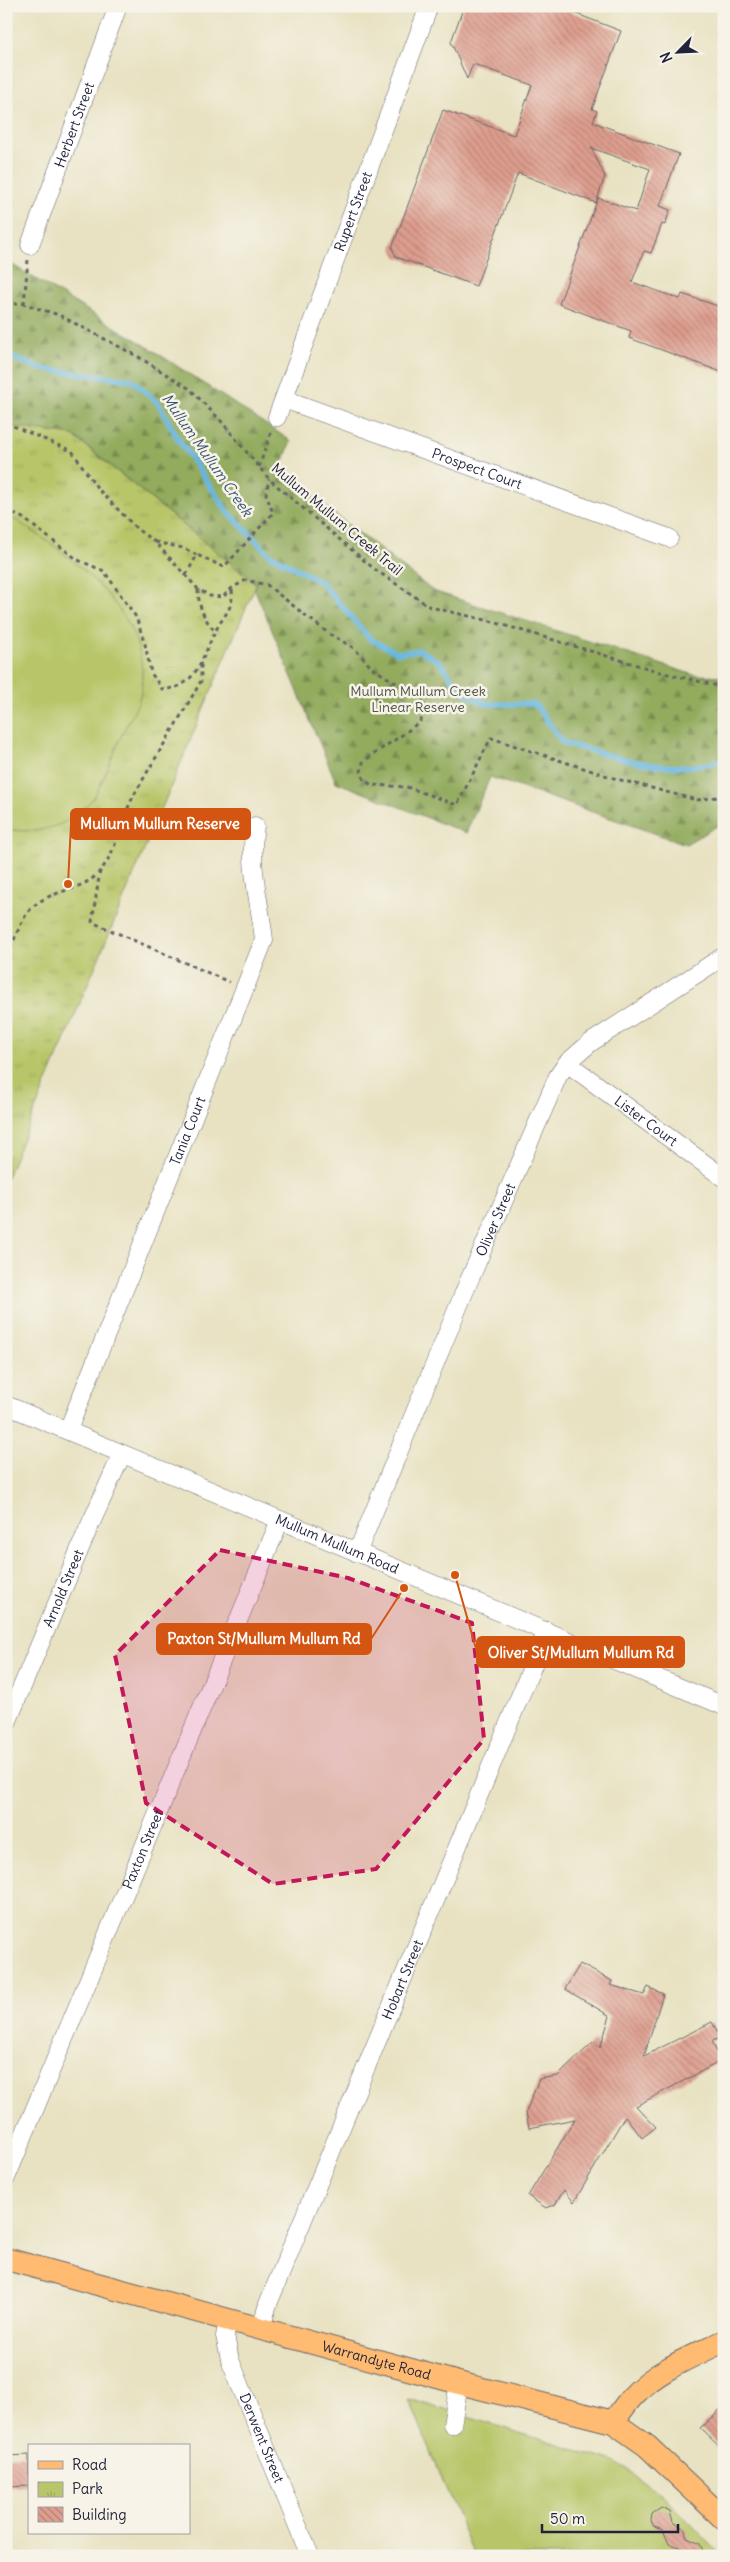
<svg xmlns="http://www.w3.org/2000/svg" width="730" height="2562" font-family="Delius,sans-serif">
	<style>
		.forest { fill: url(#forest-firs); stroke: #5a664c }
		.park { fill: url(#park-tufts); stroke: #6d7452 }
		.garden { fill: #b8c669; stroke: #6d7452 }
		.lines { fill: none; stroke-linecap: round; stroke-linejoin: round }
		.stream { stroke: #65b6e0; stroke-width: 5.5 }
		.building { fill: url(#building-back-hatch) }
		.minor-casing { stroke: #67656a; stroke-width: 19 }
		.major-casing { stroke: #67656a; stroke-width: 24 }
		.path { stroke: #67656a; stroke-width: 3; stroke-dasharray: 4 4; stroke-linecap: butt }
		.minor { stroke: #fff; stroke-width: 18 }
		.major { stroke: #febb71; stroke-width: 22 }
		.marked { fill: #c2185b; fill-opacity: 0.2; stroke: #c2185b; stroke-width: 4; stroke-dasharray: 10 6; stroke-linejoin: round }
		.labels { text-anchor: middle; stroke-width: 5; stroke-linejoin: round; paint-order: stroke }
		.street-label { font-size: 14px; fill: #22223b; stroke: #f7f3e8 }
		.park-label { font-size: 14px; fill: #4f5349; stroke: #f7f3e8 }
		.water-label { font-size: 15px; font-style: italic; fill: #395675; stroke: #f7f3e8 }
		.leader { fill: none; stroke: #d45411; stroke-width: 2 }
		.callout-dot { fill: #d45411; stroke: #f7f3e8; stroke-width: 2 }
		.callout { fill: #d45411; stroke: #d45411; stroke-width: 2 }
		.callout-label { font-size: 15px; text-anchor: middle; font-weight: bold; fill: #fff }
	</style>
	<defs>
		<pattern id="forest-firs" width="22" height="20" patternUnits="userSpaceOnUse" patternTransform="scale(1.25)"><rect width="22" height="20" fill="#92ab5d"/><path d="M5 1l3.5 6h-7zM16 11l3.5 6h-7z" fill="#778b4e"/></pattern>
		<pattern id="park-tufts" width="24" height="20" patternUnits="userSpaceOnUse" patternTransform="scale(1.25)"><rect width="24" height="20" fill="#b8c669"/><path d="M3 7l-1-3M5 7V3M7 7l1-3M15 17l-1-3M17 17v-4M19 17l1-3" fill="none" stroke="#9eaa5c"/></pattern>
		<pattern id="building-back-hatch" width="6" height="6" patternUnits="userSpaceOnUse" patternTransform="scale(1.25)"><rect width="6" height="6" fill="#de9e8e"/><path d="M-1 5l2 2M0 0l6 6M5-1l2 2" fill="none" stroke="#b48075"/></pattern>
	</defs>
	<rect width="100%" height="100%" fill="#f7f3e8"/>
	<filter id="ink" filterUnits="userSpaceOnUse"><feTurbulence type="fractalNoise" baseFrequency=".02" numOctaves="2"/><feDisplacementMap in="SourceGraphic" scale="10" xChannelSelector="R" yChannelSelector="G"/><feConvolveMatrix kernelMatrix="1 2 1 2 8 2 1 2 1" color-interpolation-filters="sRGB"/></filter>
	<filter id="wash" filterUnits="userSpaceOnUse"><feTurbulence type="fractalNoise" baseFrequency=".0096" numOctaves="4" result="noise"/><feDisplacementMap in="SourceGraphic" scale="20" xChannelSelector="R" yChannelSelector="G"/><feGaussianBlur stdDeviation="1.12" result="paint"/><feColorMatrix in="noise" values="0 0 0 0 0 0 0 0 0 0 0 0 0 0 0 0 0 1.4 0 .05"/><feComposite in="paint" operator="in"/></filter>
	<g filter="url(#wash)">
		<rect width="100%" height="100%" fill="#e8e2c2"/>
		<polygon class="forest" points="6,261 148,347 291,441 280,471 433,591 694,675 724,676 724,822 686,844 490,777 466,833 336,782 255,590 256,584 73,435 6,426"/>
		<polygon class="park" points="6,426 72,435 256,584 6,1179"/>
		<g class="garden">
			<path d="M6 515C54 542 126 595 139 651 142 664 144 683 140 696 137 709 128 722 122 734 113 755 105 777 94 797 90 803 81 811 75 815 55 831 30 833 6 829Z"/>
			<polygon points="409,2399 614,2462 662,2494 722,2556 474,2556"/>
		</g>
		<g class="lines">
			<path class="stream" d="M6 355 42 369 132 380 158 403 178 439 227 511 269 554 321 582 370 639 398 653 420 650 441 663 459 689 486 704H535L563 743C615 756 671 779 724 759"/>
		</g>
		<g id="blocks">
			<g class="building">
				<polygon points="464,6 556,6 621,31 592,109 597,111 593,122 679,154 660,206 670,210 665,225 662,224 651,253 644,251 632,282 680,299 682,294 724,308 724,373 629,338 631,331 559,304 598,198 636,211 650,169 591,148 605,176 596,203 518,173 476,286 396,257 392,248 443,110 514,135 532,85 473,64 467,79 451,42"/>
				<polygon points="580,1964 612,1981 610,1985 644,1995 648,1987 663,1994 644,2056 712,2022 721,2038 712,2041 721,2061 636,2106 656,2127 642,2138 625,2116 574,2202 564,2190 555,2205 546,2208 528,2196 575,2119 529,2128 526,2112 539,2079 558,2076 594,2041 600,2048 610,2016 565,1989"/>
				<polygon points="724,2406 724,2451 700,2428"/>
				<polygon points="29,2455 29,2486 6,2487 6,2456"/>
				<polygon points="661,2508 670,2512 673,2522 685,2529 687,2538 700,2544 705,2556 682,2556 679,2547 669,2544 663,2530 654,2527 651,2521 652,2514"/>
			</g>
		</g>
	</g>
	<g filter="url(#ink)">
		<use href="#blocks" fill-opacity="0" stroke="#67656a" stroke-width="1"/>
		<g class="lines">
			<g class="minor-casing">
				<g id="minor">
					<path id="s1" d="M30 245 118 6"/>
					<path id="s2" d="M284 399 669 538"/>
					<path id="s3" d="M277 417 429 6"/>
					<path id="s4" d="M567 1063 724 1178"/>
					<path id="s5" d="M6 1405 724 1706"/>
					<path id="s6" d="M68 1430 264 940C260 901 248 865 255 826"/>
					<path id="s7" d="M357 1553 468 1283 558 1076 567 1063 590 1043 724 956"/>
					<path id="s8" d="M6 1725 86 1534 122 1454"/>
					<path id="s9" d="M6 2178 280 1520"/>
					<path id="s10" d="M228 2319 225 2336 230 2360 310 2556"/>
					<path id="s11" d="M261 2328 268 2304 547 1631"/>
					<polyline points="452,2425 459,2383"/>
				</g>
			</g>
			<g class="major-casing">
				<g id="major">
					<path id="s12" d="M6 2259 459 2383 613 2422 647 2446 724 2519"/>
					<path d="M613 2422C619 2414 625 2405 632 2397 655 2371 693 2356 724 2341"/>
				</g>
			</g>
			<g class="path">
				<polyline points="6,304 24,304 59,315 137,356 190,389 221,421 269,479 373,568 430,607 490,621 664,673 714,685 724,685"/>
				<polyline points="24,304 28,260"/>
				<path d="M6 423 72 451 98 489 138 530 155 542 198 589 210 596 223 597 232 588 246 580 267 585 328 633 354 648 372 668 424 700V717C406 735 383 746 363 762L361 772 364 780 372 785 407 787 457 805 491 738 617 779 697 800 724 796"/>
				<polyline points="259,467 271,432"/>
				<path d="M6 510 23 518 78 560 104 571 136 617 145 644 151 673 162 689C196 691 203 654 216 630 225 613 234 609 232 588"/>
				<polyline points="155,542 183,548 197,555"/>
				<polyline points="186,575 197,555 224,567 273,513 266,494 269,479"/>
				<path d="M198 589C198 605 204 620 215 631"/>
				<polyline points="100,871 92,922 229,982"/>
				<path d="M6 954C17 939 20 917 35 905 54 889 85 891 101 870 118 848 121 820 133 797 155 758 179 720 201 681V664"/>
			</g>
			<use href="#minor" class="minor"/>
			<use href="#major" class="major"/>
		</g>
	</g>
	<path class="marked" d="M220 1550 348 1578 472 1623 484 1739 376 1869 273 1884 146 1803 115 1655Z"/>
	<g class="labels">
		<g class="street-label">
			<text dy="5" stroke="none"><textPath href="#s1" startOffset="128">Herbert Street</textPath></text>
			<text dy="5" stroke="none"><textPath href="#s3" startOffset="219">Rupert Street</textPath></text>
			<text dy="5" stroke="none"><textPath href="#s2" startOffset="205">Prospect Court</textPath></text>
			<text transform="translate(337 519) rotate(40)" y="5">Mullum Mullum Creek Trail</text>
			<text dy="5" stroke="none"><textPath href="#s4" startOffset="98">Lister Court</textPath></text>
			<text dy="5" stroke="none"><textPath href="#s6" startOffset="322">Tania Court</textPath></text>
			<text dy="5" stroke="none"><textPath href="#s7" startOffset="361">Oliver Street</textPath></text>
			<text dy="5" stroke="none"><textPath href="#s5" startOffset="359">Mullum Mullum Road</textPath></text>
			<text dy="5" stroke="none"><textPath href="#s8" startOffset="148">Arnold Street</textPath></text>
			<text dy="5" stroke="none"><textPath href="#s9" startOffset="356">Paxton Street</textPath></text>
			<text dy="5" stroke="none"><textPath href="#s11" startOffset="376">Hobart Street</textPath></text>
			<text dy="5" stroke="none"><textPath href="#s12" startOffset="384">Warrandyte Road</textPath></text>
			<text dy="5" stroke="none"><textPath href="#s10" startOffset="126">Derwent Street</textPath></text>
		</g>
		<g class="park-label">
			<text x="418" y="696">Mullum Mullum Creek<tspan x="418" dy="16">Linear Reserve</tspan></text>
		</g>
		<g class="water-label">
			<text transform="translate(207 455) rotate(55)" y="5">Mullum Mullum Creek</text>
		</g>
	</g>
	<path class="leader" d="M68 884L71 824M404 1588L371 1639M455 1575L477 1652"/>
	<g class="callout-dot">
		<circle cx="68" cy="884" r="5"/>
		<circle cx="404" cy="1588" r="5"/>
		<circle cx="455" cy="1575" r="5"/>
	</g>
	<g class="callout">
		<rect x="71" y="809" width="179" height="30" rx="5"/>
		<rect x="157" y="1624" width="214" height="30" rx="5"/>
		<rect x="477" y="1637" width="207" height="30" rx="5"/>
	</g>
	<g class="callout-label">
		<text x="160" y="829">Mullum Mullum Reserve</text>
		<text x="264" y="1644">Paxton St/Mullum Mullum Rd</text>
		<text x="581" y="1658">Oliver St/Mullum Mullum Rd</text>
	</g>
	<rect width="730" height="2562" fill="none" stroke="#f7f3e8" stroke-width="25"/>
	<rect x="28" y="2444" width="162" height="90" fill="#f7f3e8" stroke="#a29fa3"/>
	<rect x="38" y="2461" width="25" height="8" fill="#febb71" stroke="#a29fa3"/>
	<text x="72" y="2470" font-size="15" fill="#22223b">Road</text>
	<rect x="38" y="2482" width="25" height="15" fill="url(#park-tufts)" stroke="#a29fa3"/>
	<text x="72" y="2494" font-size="15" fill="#22223b">Park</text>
	<rect x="38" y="2507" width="25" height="15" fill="url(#building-back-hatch)" stroke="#a29fa3"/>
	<text x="72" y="2520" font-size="15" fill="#22223b">Building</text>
	<g transform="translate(678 52) rotate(246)" stroke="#f7f3e8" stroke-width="4" paint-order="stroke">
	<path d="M0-4L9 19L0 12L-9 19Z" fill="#22223b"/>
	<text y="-8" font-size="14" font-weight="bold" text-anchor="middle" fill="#22223b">N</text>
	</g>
	<path d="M542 2524v8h136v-8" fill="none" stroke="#22223b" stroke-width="2.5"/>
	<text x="550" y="2524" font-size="15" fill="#22223b" stroke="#f7f3e8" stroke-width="4" paint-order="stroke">50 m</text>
</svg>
